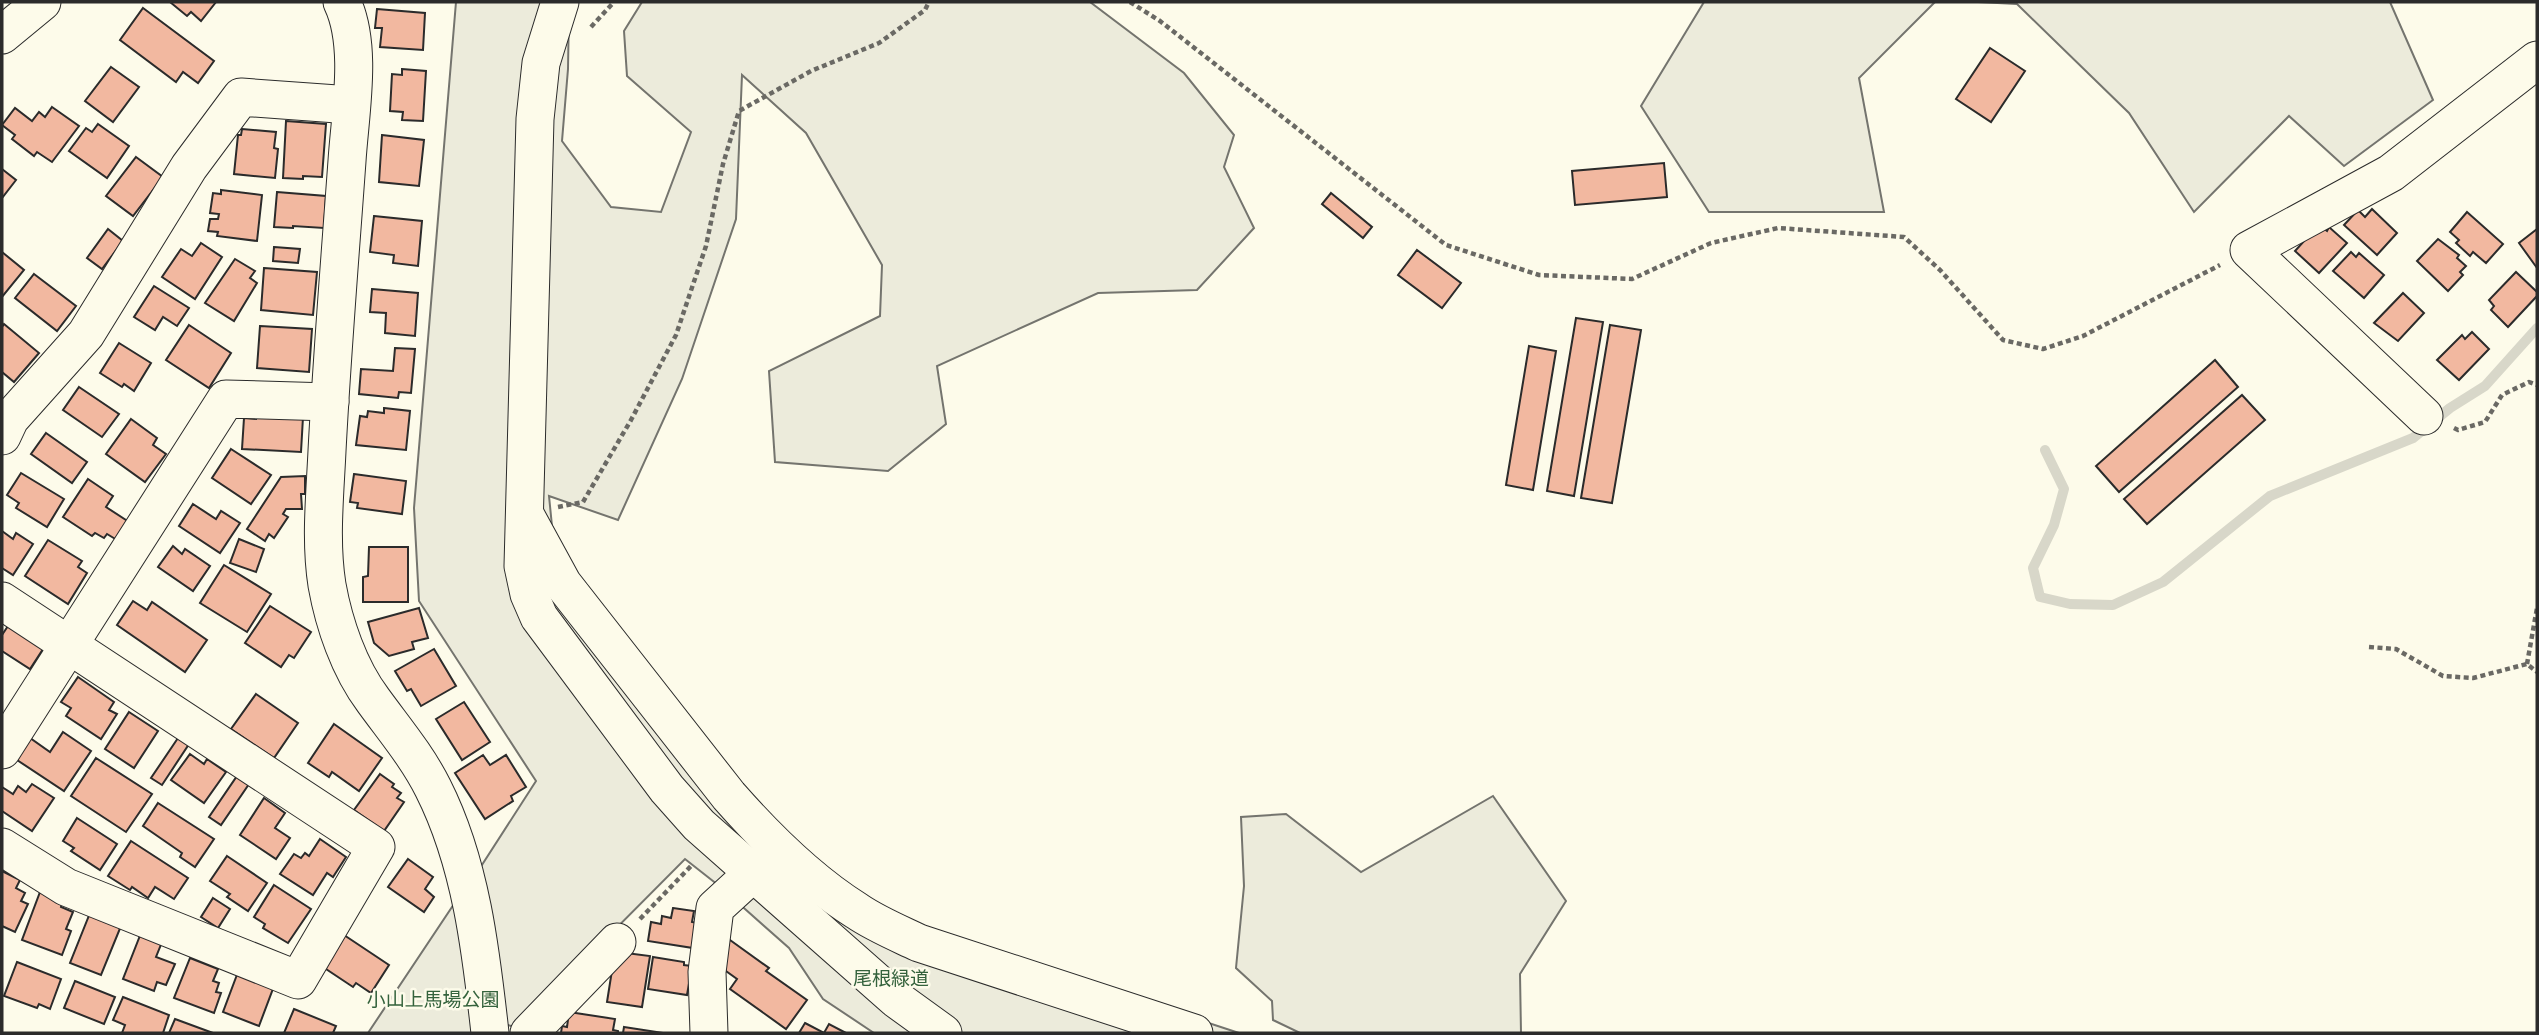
<svg xmlns="http://www.w3.org/2000/svg" width="2539" height="1035" font-family="'Roboto Condensed','Noto Sans JP',sans-serif">
	<style>
		.green { fill: #ecebdb; stroke: #74746e; stroke-width: 2 }
		.lines { fill: none; stroke-linecap: round; stroke-linejoin: round }
		.stream { stroke: #d8d7c9; stroke-width: 10 }
		.building { fill: #f2b8a0; stroke: #2b2b2b; stroke-width: 2 }
		.minor-casing { stroke: #2b2b2b; stroke-width: 39 }
		.path { stroke: #6a6964; stroke-width: 4.5; stroke-dasharray: 5 3.5; stroke-linecap: butt }
		.minor { stroke: #fdfbea; stroke-width: 37 }
		.labels { text-anchor: middle; stroke-width: 5; stroke-linejoin: round; paint-order: stroke }
		.park-label { font-size: 19px; fill: #34623c; stroke: #fdfbea }
	</style>
	<rect width="100%" height="100%" fill="#fdfbea"/>
	<g class="green">
		<polygon points="456,2 566,2 569,10 568,69 562,141 611,207 661,212 691,132 627,76 624,31 642,2 1090,2 1184,73 1234,135 1224,167 1254,228 1197,290 1098,293 937,366 946,424 888,471 775,462 769,371 880,316 882,265 806,133 742,75 736,219 682,379 618,520 549,496 552,526 572,573 762,815 890,918 1239,1033 874,1033 823,999 789,948 718,885 685,859 517,1028 505,1024 480,868 536,781 419,601 414,508"/>
		<polygon points="1704,2 1935,2 1859,78 1884,212 1709,212 1641,106"/>
		<polygon points="1978,2 2390,2 2433,100 2344,166 2289,116 2194,212 2129,113 2017,4"/>
		<polygon points="1493,796 1566,901 1520,974 1521,1033 1300,1033 1273,1020 1272,1001 1236,968 1244,886 1241,817 1286,814 1361,872"/>
		<polygon points="456,901 474,1033 368,1033"/>
	</g>
	<g class="lines">
		<polyline class="stream" points="2045,450 2064,489 2054,525 2033,568 2040,597 2070,604 2113,605 2163,582 2270,496 2413,438 2450,408 2485,386 2537,328"/>
	</g>
	<g class="building">
		<polygon points="170,2 216,2 201,21 191,12 187,16"/>
		<polygon points="143,8 214,61 198,83 183,72 176,82 120,40"/>
		<polygon points="377,9 425,13 423,50 380,47 382,28 375,28"/>
		<polygon points="1990,48 2025,71 1991,122 1956,99"/>
		<polygon points="111,67 139,87 113,122 85,101"/>
		<polygon points="402,69 426,71 423,121 402,120 403,112 390,111 392,74 402,75"/>
		<polygon points="52,107 79,126 52,162 37,152 34,156 12,139 15,135 2,125 15,108 32,121 39,112 45,117"/>
		<polygon points="286,121 326,124 322,177 303,176 303,179 283,178"/>
		<polygon points="98,124 129,146 107,178 69,151 86,128 92,132"/>
		<polygon points="242,129 276,132 274,148 278,149 275,178 234,174 238,135 241,135"/>
		<polygon points="382,135 424,140 419,186 379,182"/>
		<polygon points="136,157 163,177 133,216 106,196"/>
		<polygon points="1664,163 1667,197 1575,205 1572,171"/>
		<polygon points="2,169 16,180 2,198"/>
		<polygon points="221,190 262,195 257,241 217,236 218,232 208,231 210,219 218,219 219,214 210,213 213,193 221,194"/>
		<polygon points="277,192 326,196 324,228 293,226 293,228 274,227"/>
		<polygon points="1331,193 1372,227 1363,238 1322,204"/>
		<polygon points="2372,209 2397,233 2377,255 2344,225 2358,210 2365,217"/>
		<polygon points="2467,212 2503,244 2486,263 2473,252 2470,256 2456,243 2459,240 2450,232"/>
		<polygon points="374,216 422,221 418,266 393,263 394,255 370,252"/>
		<polygon points="2322,227 2327,231 2329,227 2347,243 2319,273 2295,251 2314,230"/>
		<polygon points="108,229 123,241 102,269 87,258"/>
		<polygon points="2537,229 2537,268 2519,243"/>
		<polygon points="2438,239 2459,255 2457,258 2466,266 2460,272 2463,275 2448,291 2417,261"/>
		<polygon points="201,243 222,257 195,299 162,277 181,249 192,256"/>
		<polygon points="274,247 300,249 298,263 273,261"/>
		<polygon points="1417,250 1461,283 1442,308 1398,275"/>
		<polygon points="2,252 24,270 2,297"/>
		<polygon points="2351,252 2356,257 2359,253 2384,275 2364,298 2333,271"/>
		<polygon points="235,259 255,271 250,278 257,283 234,321 205,303"/>
		<polygon points="264,268 317,272 313,315 261,310"/>
		<polygon points="2516,272 2537,292 2537,296 2508,327 2491,310 2494,306 2489,300"/>
		<polygon points="34,274 76,306 57,331 15,298"/>
		<polygon points="154,286 189,308 177,326 163,317 155,330 134,317"/>
		<polygon points="372,289 418,293 415,336 385,333 386,313 370,312"/>
		<polygon points="2403,293 2424,313 2398,341 2374,323"/>
		<polygon points="1576,318 1603,322 1574,496 1547,491"/>
		<polygon points="4,324 39,353 14,382 2,372 2,327"/>
		<polygon points="189,325 231,353 209,388 166,360"/>
		<polygon points="1610,325 1641,330 1612,503 1581,498"/>
		<polygon points="260,326 312,329 309,372 257,368"/>
		<polygon points="2472,332 2489,349 2459,380 2437,360 2462,335 2465,339"/>
		<polygon points="119,343 151,363 134,391 124,384 122,387 100,373"/>
		<polygon points="1529,346 1556,351 1533,490 1506,485"/>
		<polygon points="395,348 415,349 411,393 399,392 398,398 359,394 361,369 393,371"/>
		<polygon points="2215,360 2238,387 2119,492 2096,466"/>
		<polygon points="79,387 119,414 102,437 63,410"/>
		<polygon points="2242,395 2265,420 2147,524 2124,499"/>
		<polygon points="384,408 410,411 406,450 356,445 360,416 367,417 368,411 384,413"/>
		<polygon points="256,415 303,417 301,452 242,449 244,418 256,419"/>
		<polygon points="131,419 157,438 153,445 166,454 145,482 106,454"/>
		<polygon points="46,433 87,462 72,483 31,454"/>
		<polygon points="231,449 271,475 251,504 212,478"/>
		<polygon points="21,473 64,499 47,527 16,508 19,503 7,495"/>
		<polygon points="354,474 406,481 402,514 357,508 358,503 350,502"/>
		<polygon points="305,476 305,494 301,494 302,509 286,509 283,514 288,517 274,538 269,534 265,541 247,529 281,477"/>
		<polygon points="88,479 113,496 106,507 129,522 117,540 107,534 104,538 95,533 92,536 63,517"/>
		<polygon points="193,504 216,519 221,511 240,523 220,553 179,526"/>
		<polygon points="2,531 13,539 16,533 33,544 13,575 2,568"/>
		<polygon points="239,539 264,549 256,572 230,563"/>
		<polygon points="48,540 82,561 78,567 87,573 68,604 25,576"/>
		<polygon points="173,546 182,554 185,549 210,566 193,591 158,567"/>
		<polygon points="369,547 408,547 408,602 363,602 363,577 368,576"/>
		<polygon points="224,565 271,594 247,632 200,603"/>
		<polygon points="133,601 147,610 152,602 207,640 185,672 117,625"/>
		<polygon points="270,606 311,632 294,658 289,655 281,667 245,643"/>
		<polygon points="419,608 428,638 412,642 414,649 389,656 374,643 368,622"/>
		<polygon points="10,623 45,646 30,669 2,651 2,635"/>
		<polygon points="434,649 456,686 421,706 411,689 407,691 395,671"/>
		<polygon points="78,677 114,702 109,710 117,714 101,739 66,716 71,708 61,702"/>
		<polygon points="256,694 298,723 274,758 231,729"/>
		<polygon points="464,702 490,742 462,760 436,719"/>
		<polygon points="129,712 158,731 134,768 105,749"/>
		<polygon points="334,724 382,758 359,791 332,772 329,777 308,763"/>
		<polygon points="63,732 91,751 64,791 17,760 30,738 50,752"/>
		<polygon points="180,735 191,741 162,785 151,778"/>
		<polygon points="190,754 204,764 207,759 226,772 204,803 171,780"/>
		<polygon points="483,755 490,765 506,755 526,787 511,796 513,801 485,819 455,773"/>
		<polygon points="96,758 152,794 126,832 71,796"/>
		<polygon points="380,774 394,784 392,787 401,793 397,798 404,802 384,831 354,810"/>
		<polygon points="237,776 249,784 221,825 209,817"/>
		<polygon points="32,784 54,798 32,831 2,811 2,787 13,794 18,786 26,792"/>
		<polygon points="264,798 285,813 275,828 290,838 276,859 240,835"/>
		<polygon points="158,803 214,839 195,867 180,857 182,853 143,826"/>
		<polygon points="77,818 117,844 100,870 71,851 74,848 63,841"/>
		<polygon points="320,839 346,857 333,877 327,873 313,895 280,874 294,854 301,858 305,853 309,856"/>
		<polygon points="131,841 188,878 174,899 155,887 148,898 132,887 130,890 108,876"/>
		<polygon points="227,856 267,883 248,911 227,897 230,894 210,881"/>
		<polygon points="408,859 433,877 425,889 434,897 424,912 388,887"/>
		<polygon points="2,871 20,880 16,888 25,893 21,901 28,904 15,932 2,926"/>
		<polygon points="274,885 311,909 288,943 263,928 265,924 254,917"/>
		<polygon points="40,892 63,900 61,907 73,912 66,929 71,931 62,955 22,940"/>
		<polygon points="213,898 230,909 218,928 201,917"/>
		<polygon points="673,908 694,911 692,922 697,923 693,948 648,941 651,922 661,924 662,916 671,918"/>
		<polygon points="90,913 121,926 101,975 70,963"/>
		<polygon points="141,933 162,942 156,957 175,964 166,985 157,982 154,991 123,979"/>
		<polygon points="344,935 389,965 371,993 356,983 353,987 323,967"/>
		<polygon points="730,940 769,968 766,971 807,1000 786,1029 730,989 737,979 719,966 719,956"/>
		<polygon points="626,953 650,956 642,1007 607,1002 613,964"/>
		<polygon points="653,957 684,962 684,965 692,966 687,995 648,989"/>
		<polygon points="190,958 218,969 213,981 219,983 216,992 221,993 214,1013 174,998"/>
		<polygon points="17,962 61,979 50,1009 39,1004 37,1008 4,996"/>
		<polygon points="238,972 274,986 259,1026 223,1012"/>
		<polygon points="75,981 115,997 104,1024 64,1008"/>
		<polygon points="123,997 169,1015 163,1033 122,1033 125,1025 113,1020"/>
		<polygon points="294,1009 336,1026 333,1033 284,1033"/>
		<polygon points="569,1012 615,1019 613,1030 618,1031 618,1033 561,1033 562,1026 567,1027"/>
		<polygon points="175,1019 213,1033 169,1033"/>
		<polygon points="805,1023 824,1033 829,1024 846,1033 799,1033"/>
		<polygon points="624,1027 663,1033 623,1033"/>
	</g>
	<g class="lines">
		<g class="minor-casing">
			<g id="minor">
				<path d="M342 2C363 46 350 113 347 161 340 258 332 354 327 451 325 495 320 541 327 585 334 624 349 668 373 700 394 729 417 756 433 788 471 863 481 951 490 1033"/>
				<polyline points="560,2 541,63 535,119 523,566 529,594 539,617 667,789 699,825 896,999 943,1033"/>
				<polyline points="2,35 42,2"/>
				<polyline points="2424,416 2249,250 2391,173 2537,60"/>
				<polyline points="2,436 10,419 86,334 189,167 241,97 351,105"/>
				<path d="M527 518 563 584 729 796C766 838 809 881 857 911 876 924 898 933 919 943L1194 1033"/>
				<polyline points="2,601 376,847 298,980 66,887 2,847"/>
				<polyline points="2,750 226,399 330,402"/>
				<polyline points="529,1033 617,942"/>
				<polyline points="709,1033 707,972 715,908 752,874"/>
			</g>
		</g>
		<g class="path">
			<polyline points="1130,2 1160,21 1446,245 1539,275 1632,279 1711,243 1778,228 1904,237 1940,270 2003,340 2043,349 2083,336 2220,265"/>
			<polyline points="591,27 614,2"/>
			<polyline points="2454,428 2458,430 2485,422 2502,395 2529,382 2537,385"/>
			<polyline points="558,507 583,502 631,420 676,335 706,246 723,164 739,111 811,71 879,43 925,10 929,2"/>
			<polyline points="2369,647 2396,649 2443,676 2473,678 2527,664 2537,672"/>
			<polyline points="2527,664 2537,608"/>
			<polyline points="640,919 692,865"/>
		</g>
		<use href="#minor" class="minor"/>
	</g>
	<g class="labels">
		<g class="park-label">
			<text x="891" y="985">尾根緑道</text>
			<text x="433" y="1006">小山上馬場公園</text>
		</g>
	</g>
	<rect width="2539" height="1035" fill="none" stroke="#2b2b2b" stroke-width="7"/>
</svg>
